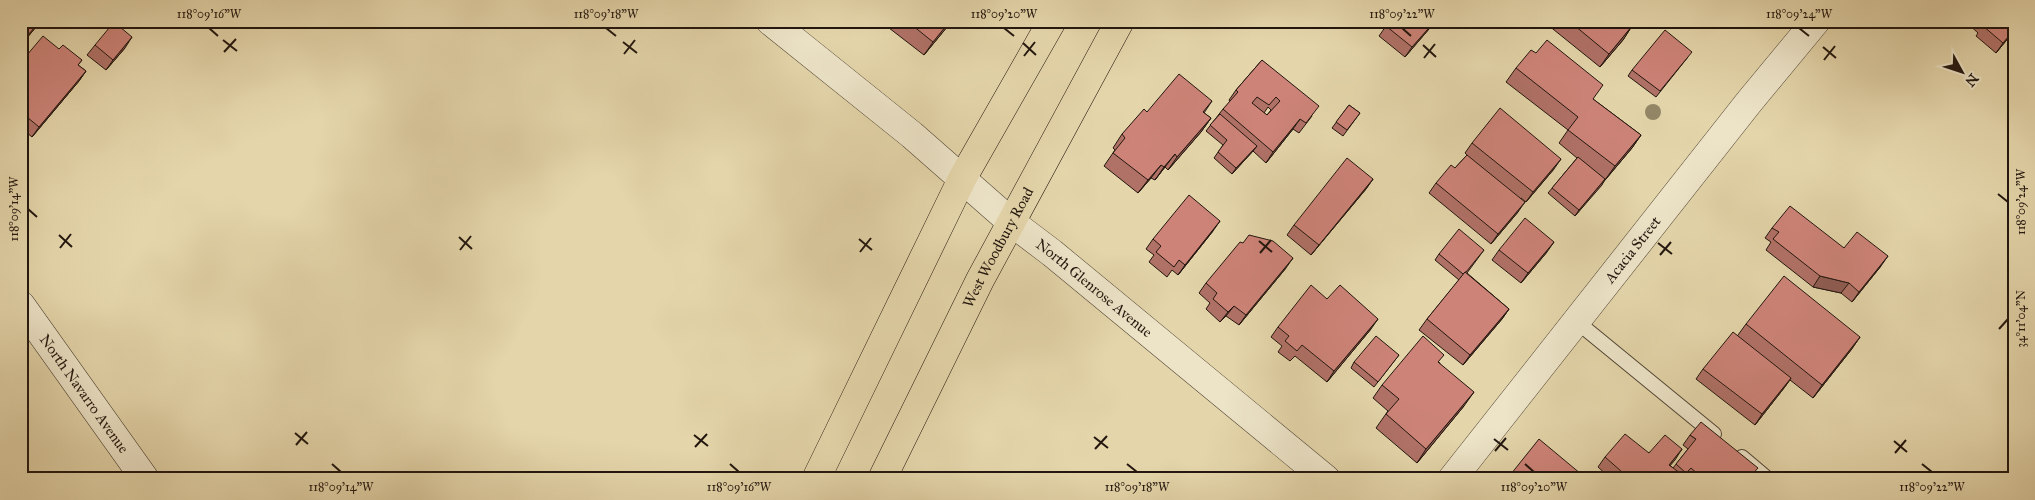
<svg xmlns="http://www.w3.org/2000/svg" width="2035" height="500" font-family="'IM FELL Great Primer',serif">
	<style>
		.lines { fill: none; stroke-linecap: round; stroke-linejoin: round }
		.lane-casing { stroke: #524635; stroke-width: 16 }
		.street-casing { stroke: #524635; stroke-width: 29 }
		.primary-casing { stroke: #22160e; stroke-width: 29 }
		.lane { stroke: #ede4c8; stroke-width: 14 }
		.street { stroke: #ede4c8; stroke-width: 28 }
		.primary { stroke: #e4d5aa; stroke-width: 28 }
		.tree { fill: #938768 }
		.wall { fill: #b07167; stroke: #22160e; fill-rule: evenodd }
		.shaded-wall { fill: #905c54; stroke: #22160e }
		.building { fill: #cd8378; stroke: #22160e; fill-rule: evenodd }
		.ticks { fill: none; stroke: #22160e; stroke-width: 2 }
		.labels { text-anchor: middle; stroke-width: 4; stroke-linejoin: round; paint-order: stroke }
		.street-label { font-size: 15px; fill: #22160e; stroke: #ede4c8 }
		.neatline { fill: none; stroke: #22160e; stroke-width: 2 }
		.ticks-label { font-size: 12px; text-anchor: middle; fill: #22160e }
	</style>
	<rect width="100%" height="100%" fill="#e4d5aa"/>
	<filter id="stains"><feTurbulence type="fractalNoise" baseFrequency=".004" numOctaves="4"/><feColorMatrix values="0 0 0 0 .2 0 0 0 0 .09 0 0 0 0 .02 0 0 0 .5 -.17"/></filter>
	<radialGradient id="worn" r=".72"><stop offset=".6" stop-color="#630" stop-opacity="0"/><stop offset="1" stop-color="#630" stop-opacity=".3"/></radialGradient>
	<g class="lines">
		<g class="lane-casing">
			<g id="lane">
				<polyline points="1576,321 1714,434"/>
				<polyline points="1742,457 1768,479"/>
			</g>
		</g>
		<g class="street-casing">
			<g id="street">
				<path id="s1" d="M770 21 912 135 1011 222 1052 253 1326 479"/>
				<path id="s2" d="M21 305 145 479"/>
				<path id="s3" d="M1452 479 1749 102 1816 21"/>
			</g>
		</g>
		<g class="primary-casing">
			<g id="primary">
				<polyline points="816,479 962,179 1052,21"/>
				<path id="s4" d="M882 479 980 280 1120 21"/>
			</g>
		</g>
		<use href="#lane" class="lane"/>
		<use href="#street" class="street"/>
		<use href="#primary" class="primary"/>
	</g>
	<circle class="tree" cx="1653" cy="112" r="8"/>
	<g class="wall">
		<polygon points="21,21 41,21 21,45"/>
		<polygon points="880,21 952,21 924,55"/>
		<polygon points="1435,21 1429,29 1405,57 1379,36 1386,26"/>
		<polygon points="1543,21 1626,21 1632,26 1623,40 1600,67"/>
		<polygon points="1965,21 2014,21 2014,31 1996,53 1976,36 1978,33"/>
		<polygon points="95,45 125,48 106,70 87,55"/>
		<polygon points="59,49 82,60 78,65 86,71 79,81 32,137 21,128 21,62"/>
		<polygon points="1688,57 1656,97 1628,76 1632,70"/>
		<path d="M1262 60 1312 116 1299 133 1293 129 1266 163 1253 151 1232 174 1214 158 1223 145 1206 131 1223 109 1230 102 1229 100 1236 90ZM1268 107 1271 110 1267 115 1264 113Z"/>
		<polygon points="1516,68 1593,99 1641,135 1632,148 1575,216 1548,193 1577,158 1559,143 1568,130 1506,82"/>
		<polygon points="1212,101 1204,113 1211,118 1201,132 1168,170 1165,167 1155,180 1151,178 1138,193 1104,166 1115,150 1113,148 1122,134 1147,112"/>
		<polygon points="1349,105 1360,113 1343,136 1332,128"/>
		<polygon points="1472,143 1554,169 1526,202 1521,198 1518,212 1491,244 1429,193 1436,183 1455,168 1467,155 1465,153"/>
		<polygon points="1373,179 1366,189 1311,255 1287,235 1294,225"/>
		<polygon points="1772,228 1844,248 1881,266 1852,302 1841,293 1813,287 1766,250 1771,242 1765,238"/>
		<polygon points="1213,231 1178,275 1172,270 1167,277 1149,262 1154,255 1146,249 1153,239"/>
		<polygon points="1484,250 1467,273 1509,309 1502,319 1463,365 1419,330 1427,319 1459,280 1435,260 1439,254"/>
		<polygon points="1499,250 1547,252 1521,283 1492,260"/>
		<polygon points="1286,268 1239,325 1226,316 1220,322 1206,309 1210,303 1199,293 1206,283"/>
		<polygon points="1327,299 1371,329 1327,382 1295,356 1290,361 1278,352 1282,346 1271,337 1278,327"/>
		<polygon points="1746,324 1860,337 1851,350 1813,398 1790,380 1784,388 1755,425 1696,379 1703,369 1738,335"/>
		<polygon points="1399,355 1374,387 1351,368 1354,362"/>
		<polygon points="1439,362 1464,406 1417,463 1376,428 1388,411 1373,398 1382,385"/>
		<polygon points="1690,435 1750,479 1685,479 1684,478 1683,479 1611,479 1598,467 1605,457 1682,449 1670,465 1673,468 1688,449 1683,445"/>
	</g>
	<g class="shaded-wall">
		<polygon points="40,21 41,21 21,45 28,35"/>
		<polygon points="950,21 952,21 924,55 933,42"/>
		<polygon points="1435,21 1429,29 1405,57 1412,47"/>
		<polygon points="1632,26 1623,40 1600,67 1609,54"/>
		<polygon points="2014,30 2014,31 1996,53 2003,43"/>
		<polygon points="132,37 125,48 106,70 113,60"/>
		<polygon points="86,71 79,81 32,137 39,127"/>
		<polygon points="1211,118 1201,132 1168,170 1177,157"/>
		<polygon points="1300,119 1293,129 1266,163 1273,152"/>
		<polygon points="1641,135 1632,148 1605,180 1615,166"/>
		<polygon points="1257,146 1253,151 1232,174 1236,168"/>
		<polygon points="1175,154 1155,180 1164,167"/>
		<polygon points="1561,159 1554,169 1526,202 1533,192"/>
		<polygon points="1161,165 1151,178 1138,193 1148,180"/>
		<polygon points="1373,179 1366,189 1311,255 1319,245"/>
		<polygon points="1605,179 1602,185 1575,216 1579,210"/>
		<polygon points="1525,202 1518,212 1491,244 1498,234"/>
		<polygon points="1220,221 1213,231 1178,275 1185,265"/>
		<polygon points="1554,242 1547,252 1521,283 1528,273"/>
		<polygon points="1888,256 1881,266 1852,302 1859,292"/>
		<polygon points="1293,258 1286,268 1239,325 1246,315"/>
		<polygon points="1820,276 1849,283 1841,293 1813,287"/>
		<polygon points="1234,306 1226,316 1220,322 1228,312"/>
		<polygon points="1509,309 1502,319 1463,365 1470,355"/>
		<polygon points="1378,319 1371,329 1327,382 1334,371"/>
		<polygon points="1860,337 1851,350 1813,398 1822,385"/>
		<polygon points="1791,378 1784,388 1755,425 1762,414"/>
		<polygon points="1474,392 1464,406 1417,463 1426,449"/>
		<polygon points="1682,449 1675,460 1662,475 1669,465"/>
	</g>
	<g class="building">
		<polygon points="21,21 40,21 28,35 21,30"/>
		<polygon points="907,21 950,21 933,42"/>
		<polygon points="1390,21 1435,21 1412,47 1386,26"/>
		<polygon points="1569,21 1626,21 1632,26 1609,54"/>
		<polygon points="1984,21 2014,21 2014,30 2003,43 1983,26 1986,23"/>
		<polygon points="114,22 132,37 113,60 95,45"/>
		<polygon points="1665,30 1692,52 1660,91 1632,70"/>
		<polygon points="43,36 59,49 63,45 82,60 78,65 86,71 39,127 21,112 21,62"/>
		<polygon points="1547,40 1603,85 1593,99 1641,135 1615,166 1568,130 1578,117 1516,68 1531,50 1536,53"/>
		<path d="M1262 60 1319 106 1306 123 1300 119 1273 152 1223 109 1238 92 1236 90ZM1257 97 1269 105 1276 97 1280 101 1267 115 1252 103Z"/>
		<polygon points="1179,74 1212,101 1203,112 1211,118 1177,157 1175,154 1164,167 1161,165 1148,180 1113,153 1125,138 1122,134 1144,109 1147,112"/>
		<polygon points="1349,105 1360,113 1347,130 1336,122"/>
		<polygon points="1500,108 1561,159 1533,192 1472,143"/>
		<polygon points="1220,114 1257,146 1236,168 1218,152 1227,140 1210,125"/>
		<polygon points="1467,155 1525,202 1498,234 1436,183 1451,165 1455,168"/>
		<polygon points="1578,157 1605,179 1579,210 1552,188"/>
		<polygon points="1347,158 1373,179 1319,245 1294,225"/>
		<polygon points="1189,195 1220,221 1185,265 1179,260 1174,267 1156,252 1161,246 1153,239"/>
		<polygon points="1790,206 1844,248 1857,232 1888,256 1859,292 1849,283 1820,276 1773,239 1779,232 1772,228"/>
		<polygon points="1525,218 1554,242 1528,273 1499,250"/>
		<polygon points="1459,229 1484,250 1466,272 1465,272 1463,274 1439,254"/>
		<polygon points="1249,235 1273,241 1293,258 1246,315 1234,306 1228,312 1213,299 1217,293 1206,283 1240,242 1243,243"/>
		<polygon points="1465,272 1509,309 1470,355 1427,319"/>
		<polygon points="1784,276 1860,337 1822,385 1746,324"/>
		<polygon points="1311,285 1327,299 1340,285 1378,319 1334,371 1302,345 1297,351 1285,341 1289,336 1278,327"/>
		<polygon points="1733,332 1791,378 1762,414 1703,369"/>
		<polygon points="1376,336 1399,355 1378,382 1354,362"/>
		<polygon points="1423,336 1444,355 1438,362 1474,392 1426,449 1386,414 1399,399 1382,385"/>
		<polygon points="1701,422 1758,468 1748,479 1698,479 1700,476 1691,468 1686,473 1676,464 1696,439 1690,435"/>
		<polygon points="1625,434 1649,453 1665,435 1682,449 1669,465 1680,473 1675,479 1630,479 1605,457"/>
		<polygon points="1539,439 1587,479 1507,479"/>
	</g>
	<path class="ticks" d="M209 28 218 36M606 28 616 36M1004 28 1014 36M1402 28 1411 36M1799 28 1809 36M223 40 237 51M623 42 637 53M1023 43 1036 55M1423 45 1436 57M1823 47 1836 58M224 52 236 39M624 54 635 40M1024 56 1035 42M1424 58 1435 44M1824 60 1835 46M1998 194 2008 202M28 209 37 217M59 235 72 247M459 237 472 249M859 239 872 250M1259 241 1272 252M1658 243 1672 254M60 248 71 234M460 250 471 236M860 252 871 238M1260 253 1271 240M1660 255 1671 242M1999 329 2008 319M295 433 308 444M694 435 708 446M1094 437 1108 448M1494 439 1508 450M1894 441 1907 452M296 445 307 432M695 447 707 434M1095 449 1107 436M1495 451 1506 438M1895 453 1906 440M332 464 341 472M730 464 739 472M1127 464 1137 472M1525 464 1534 472M1922 464 1932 472"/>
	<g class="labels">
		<g class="street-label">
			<text dy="5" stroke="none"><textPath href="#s4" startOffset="259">West Woodbury Road</textPath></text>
			<text dy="5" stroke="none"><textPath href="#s3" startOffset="292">Acacia Street</textPath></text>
			<text dy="5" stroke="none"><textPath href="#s1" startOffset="420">North Glenrose Avenue</textPath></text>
			<text dy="5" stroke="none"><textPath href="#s2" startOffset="109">North Navarro Avenue</textPath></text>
		</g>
	</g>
	<rect width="2035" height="500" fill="none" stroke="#e4d5aa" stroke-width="55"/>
	<g transform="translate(1962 72) rotate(130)" stroke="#ede4c8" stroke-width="4" paint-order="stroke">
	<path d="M0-4L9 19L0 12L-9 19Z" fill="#22160e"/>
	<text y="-8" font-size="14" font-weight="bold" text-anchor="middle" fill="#22160e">N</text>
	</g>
	<rect x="28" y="28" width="1980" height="444" class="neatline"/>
	<g class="ticks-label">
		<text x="209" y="18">118°09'16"W</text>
		<text x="606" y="18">118°09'18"W</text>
		<text x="1004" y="18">118°09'20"W</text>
		<text x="1402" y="18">118°09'22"W</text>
		<text x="1799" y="18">118°09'24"W</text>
		<text transform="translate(2021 202) rotate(-90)" y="4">118°09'24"W</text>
		<text transform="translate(14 209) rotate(-90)" y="4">118°09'14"W</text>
		<text transform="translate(2021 319) rotate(-90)" y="4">34°11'04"N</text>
		<text x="341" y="491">118°09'14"W</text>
		<text x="739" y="491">118°09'16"W</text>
		<text x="1137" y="491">118°09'18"W</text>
		<text x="1534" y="491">118°09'20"W</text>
		<text x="1932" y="491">118°09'22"W</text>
	</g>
	<rect width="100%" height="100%" filter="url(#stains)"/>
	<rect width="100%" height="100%" fill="url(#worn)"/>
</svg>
